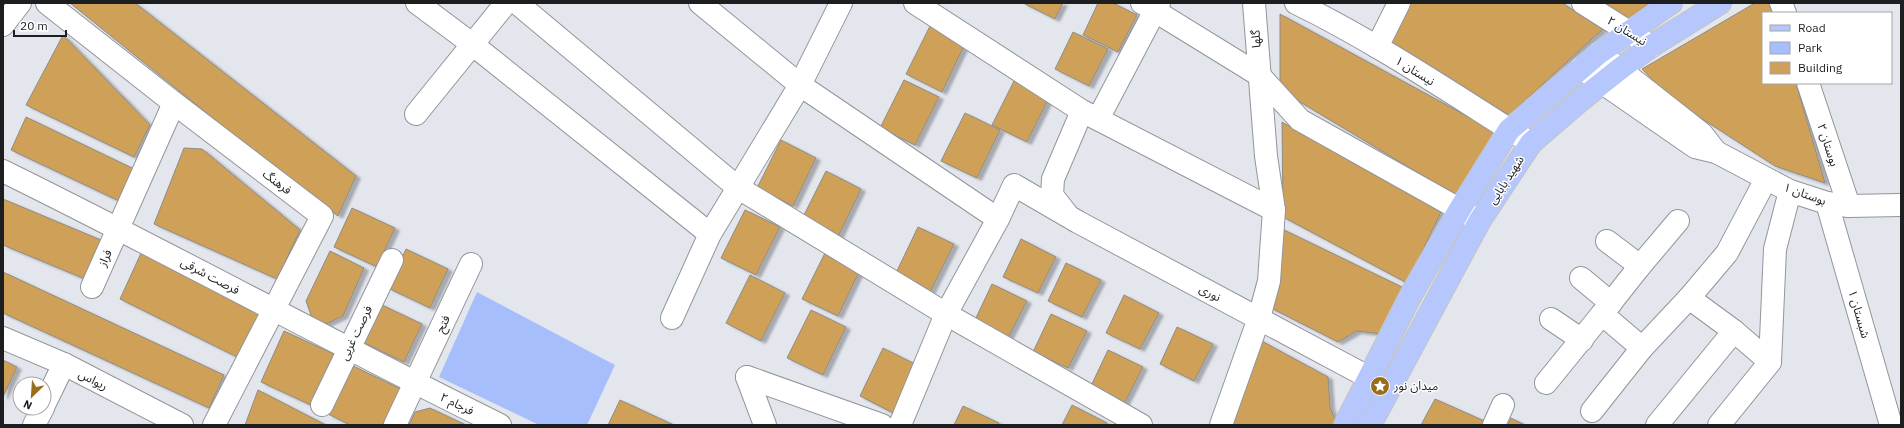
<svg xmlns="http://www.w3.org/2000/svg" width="1904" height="428" font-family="'IBM Plex Sans','Noto Sans Arabic',sans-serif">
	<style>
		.green { fill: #a7befc }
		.building { fill: #cea059; stroke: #8f8b85; filter: url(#shadow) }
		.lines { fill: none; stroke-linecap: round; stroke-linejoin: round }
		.minor-casing { stroke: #92959b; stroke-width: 24 }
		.major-casing { stroke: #c4c4c5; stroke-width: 24 }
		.minor { stroke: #fff; stroke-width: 22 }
		.major { stroke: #b5c7fd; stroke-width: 22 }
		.labels { text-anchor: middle; stroke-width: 3; stroke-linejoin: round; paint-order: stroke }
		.street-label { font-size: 12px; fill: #1d1e20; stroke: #fff }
		.poi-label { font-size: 12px; fill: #1d1e20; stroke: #fff; text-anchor: start }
	</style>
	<defs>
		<filter id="shadow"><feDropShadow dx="4.5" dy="2.5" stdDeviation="1" flood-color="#0004"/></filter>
	</defs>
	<rect width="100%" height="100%" fill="#e3e6ed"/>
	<polygon class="green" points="477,292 615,365 587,425 539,425 439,377"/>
	<g class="building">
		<polygon points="70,3 135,3 356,176 338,216 271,165"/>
		<polygon points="1023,3 1063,3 1055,19"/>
		<polygon points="1098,3 1113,3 1137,15 1118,52 1083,35"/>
		<polygon points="1410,3 1562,3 1603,29 1509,115 1387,41"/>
		<polygon points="1601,3 1650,3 1626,20"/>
		<polygon points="1755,3 1772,3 1775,13 1763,13 1763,83 1796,83 1825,183 1775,166 1670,98 1642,69"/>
		<polygon points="1280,14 1496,132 1455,195 1280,90"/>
		<polygon points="930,26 965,44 942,92 906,74"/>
		<polygon points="1073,32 1108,49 1089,86 1055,69"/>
		<polygon points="63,35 150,125 134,157 26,105"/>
		<polygon points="1016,77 1051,94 1027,142 992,125"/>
		<polygon points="904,80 939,97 915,145 880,128"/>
		<polygon points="965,113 1000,130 977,178 941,161"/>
		<polygon points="26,117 134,169 119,201 11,150"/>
		<polygon points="1282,122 1441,212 1407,283 1283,217"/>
		<polygon points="781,140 816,158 793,206 757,188"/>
		<polygon points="184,148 202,149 300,230 277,279 154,224"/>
		<polygon points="826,171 861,189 838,237 802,219"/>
		<polygon points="3,199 101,240 85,279 3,245"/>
		<polygon points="352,208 395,228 377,267 334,247"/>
		<polygon points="745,210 780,227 756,275 721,258"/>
		<polygon points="918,227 954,244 930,292 895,275"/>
		<polygon points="1278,227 1404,288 1382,334 1357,331 1338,342 1269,307"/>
		<polygon points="1021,239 1056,257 1038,293 1003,277"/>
		<polygon points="406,249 448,269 430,308 388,288"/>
		<polygon points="142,251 264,311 241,359 120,299"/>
		<polygon points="330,251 364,268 343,316 324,325 312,318 306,301"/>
		<polygon points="826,251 861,268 838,316 802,299"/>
		<polygon points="1066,263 1101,280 1082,317 1048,301"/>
		<polygon points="3,272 224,375 209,408 3,313"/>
		<polygon points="750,275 785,293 761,341 726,323"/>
		<polygon points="992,284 1027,301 1008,338 974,322"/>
		<polygon points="1124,295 1159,313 1140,349 1106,333"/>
		<polygon points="380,304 422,324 404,362 362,342"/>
		<polygon points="811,310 846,327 823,375 787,358"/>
		<polygon points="1051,314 1087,331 1068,368 1033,352"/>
		<polygon points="1177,327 1213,344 1194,381 1160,364"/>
		<polygon points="284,331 338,356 315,407 261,382"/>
		<polygon points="1258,339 1328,377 1330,407 1337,425 1228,425"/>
		<polygon points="883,348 919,366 895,414 860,396"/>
		<polygon points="1108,350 1143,367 1124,404 1090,388"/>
		<polygon points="3,360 17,367 3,397"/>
		<polygon points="351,365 405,391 389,425 350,425 328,414"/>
		<polygon points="258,390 326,425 245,425"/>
		<polygon points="1435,399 1489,423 1488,425 1421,425"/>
		<polygon points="620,400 674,425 608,425"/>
		<polygon points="1072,405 1107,423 1106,425 1062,425"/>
		<polygon points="963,406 999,423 998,425 954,425"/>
		<polygon points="430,408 466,425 409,425 415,412"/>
		<polygon points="1511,418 1525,425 1508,425"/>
	</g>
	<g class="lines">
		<g class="minor-casing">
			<g id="minor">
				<polyline points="47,3 174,103 322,216 214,425"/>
				<polyline points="417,3 472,44 710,234"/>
				<polyline points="517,3 737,187 946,314 900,425"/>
				<polyline points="700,3 800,85 998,219"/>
				<polyline points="915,3 1082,111 1274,210"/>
				<polyline points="1142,3 1259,75 1300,120 1475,218"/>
				<path d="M1296 3C1378 43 1454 95 1531 143"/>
				<polyline points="1583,3 1651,46"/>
				<polyline points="1781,3 1785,13"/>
				<polyline points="3,25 20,3"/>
				<polyline points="1377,47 1399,3"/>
				<polyline points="1599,53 1702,134 1716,152"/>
				<polyline points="1581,68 1695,147 1716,152 1790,191 1827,203 1849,206 1901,205"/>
				<polyline points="1808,83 1849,206"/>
				<polyline points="416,114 506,3"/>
				<polyline points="1098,119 1159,3"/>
				<path d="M3 171C170 253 333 343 500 425"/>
				<polyline points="1827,203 1891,425"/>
				<polyline points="1066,213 1052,195 1053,179 1082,111"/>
				<polyline points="1607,241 1640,266"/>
				<polyline points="1581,278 1611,303"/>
				<polyline points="92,287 174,103"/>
				<polyline points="1689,298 1734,331 1770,362"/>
				<polyline points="672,318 710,234 800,85 841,3"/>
				<polyline points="1551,319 1582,340"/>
				<polyline points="3,338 64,364 182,425"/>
				<polyline points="1642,348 1602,314 1640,266 1678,221"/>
				<polyline points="747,377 882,425"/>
				<polyline points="747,377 765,425"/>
				<polyline points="1546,383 1602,314"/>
				<polyline points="44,405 64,364"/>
				<polyline points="322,405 392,260"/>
				<polyline points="1592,411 1642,348 1689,298 1727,253 1766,179"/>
				<polyline points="34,425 43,408"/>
				<polyline points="395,425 471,264"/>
				<polyline points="1141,425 946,314 998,219 1014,185 1078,222 1368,377"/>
				<polyline points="1221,425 1259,318 1269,281 1274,210 1266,156 1254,3"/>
				<polyline points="1494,425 1503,405"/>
				<polyline points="1657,425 1734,331"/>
				<polyline points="1719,425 1770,362 1775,249 1790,191"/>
			</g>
		</g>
		<g class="major-casing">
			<g id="major">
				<polyline points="1345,425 1411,295 1460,209 1509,130 1599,53 1671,3"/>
				<polyline points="1370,425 1480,220 1531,143 1582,99 1621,68 1651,46 1720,3"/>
			</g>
		</g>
		<use href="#minor" class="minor"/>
		<use href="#major" class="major"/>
	</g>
	<defs>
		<g id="sight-disc" transform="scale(1)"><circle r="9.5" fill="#9a6d1d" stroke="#fff"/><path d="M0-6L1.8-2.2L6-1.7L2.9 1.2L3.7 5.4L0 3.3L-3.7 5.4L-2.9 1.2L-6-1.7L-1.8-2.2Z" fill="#fff"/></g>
	</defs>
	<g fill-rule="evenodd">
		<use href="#sight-disc" x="1380" y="386"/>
	</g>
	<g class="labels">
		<g class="street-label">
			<text transform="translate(1627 31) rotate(32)" y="4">نیستان ۲</text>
			<text transform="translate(1256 39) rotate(-94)" y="4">گلها</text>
			<text transform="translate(1415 71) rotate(32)" y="4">نیستان ۱</text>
			<text transform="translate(1828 145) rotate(72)" y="4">بوستان ۲</text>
			<text transform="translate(1506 180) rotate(-57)" y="4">شهید بابایی</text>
			<text transform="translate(277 182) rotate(37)" y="4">فرهنگ</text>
			<text transform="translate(1805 194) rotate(20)" y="4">بوستان ۱</text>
			<text transform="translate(105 258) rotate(-66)" y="4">فراز</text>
			<text transform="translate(210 276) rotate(28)" y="4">فرصت شرقی</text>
			<text transform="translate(1210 293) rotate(28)" y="4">نوری</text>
			<text transform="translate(1859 314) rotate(74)" y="4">شبستان ۱</text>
			<text transform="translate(443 324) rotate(-65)" y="4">فتح</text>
			<text transform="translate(356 333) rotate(-64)" y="4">فرصت غربی</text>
			<text transform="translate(93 380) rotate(27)" y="4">ریواس</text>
			<text transform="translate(457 404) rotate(26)" y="4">فرجام ۲</text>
		</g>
		<g class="poi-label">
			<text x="1394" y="390">میدان نور</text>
		</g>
	</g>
	<rect width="1904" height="428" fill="none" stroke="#1d1e20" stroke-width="8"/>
	<rect x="1762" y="12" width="130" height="72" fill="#ffffff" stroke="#a5a5a6"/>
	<rect x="1770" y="25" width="20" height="6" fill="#b5c7fd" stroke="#a5a5a6"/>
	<text x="1798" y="32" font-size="12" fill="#1d1e20">Road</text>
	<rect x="1770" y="42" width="20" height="12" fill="#a7befc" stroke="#a5a5a6"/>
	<text x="1798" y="52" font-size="12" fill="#1d1e20">Park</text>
	<rect x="1770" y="62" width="20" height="12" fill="#cea059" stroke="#a5a5a6"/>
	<text x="1798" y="72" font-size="12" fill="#1d1e20">Building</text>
	<g transform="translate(32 396) rotate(205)"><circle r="19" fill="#ffffff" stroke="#a5a5a6"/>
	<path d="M0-3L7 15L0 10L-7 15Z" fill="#9a6d1d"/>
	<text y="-6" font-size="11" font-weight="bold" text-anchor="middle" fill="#1d1e20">N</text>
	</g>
	<path d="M14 30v6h52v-6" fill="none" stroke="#1d1e20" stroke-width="2"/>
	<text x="20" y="30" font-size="12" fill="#1d1e20" stroke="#ffffff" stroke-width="3" paint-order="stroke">20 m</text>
</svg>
